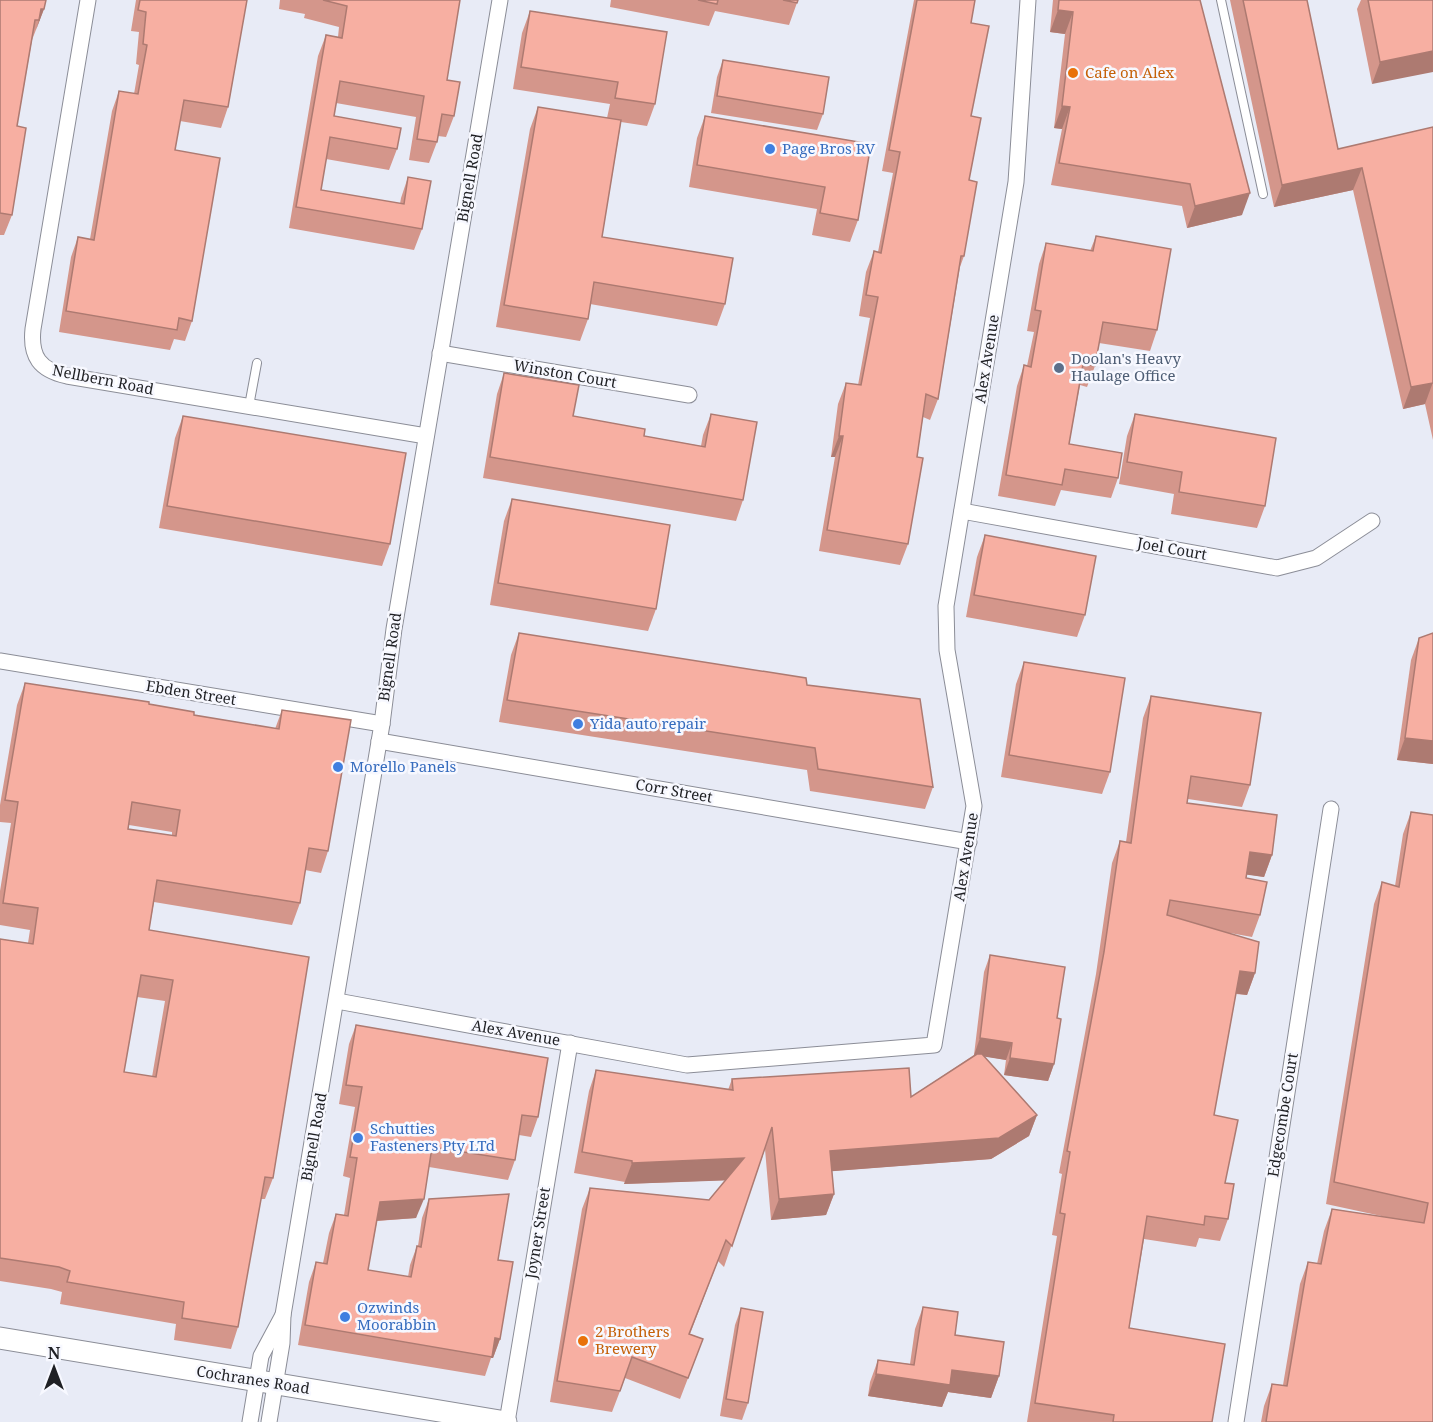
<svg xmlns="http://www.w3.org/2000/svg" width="1433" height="1422" font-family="'Noto Serif',serif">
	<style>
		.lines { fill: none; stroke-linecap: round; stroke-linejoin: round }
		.lane-casing { stroke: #8b8d97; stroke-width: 10 }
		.street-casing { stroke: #8b8d97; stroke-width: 17 }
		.secondary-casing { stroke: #8b8d97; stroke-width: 23 }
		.lane { stroke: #fff; stroke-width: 8 }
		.street { stroke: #fff; stroke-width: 15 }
		.secondary { stroke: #fff; stroke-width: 21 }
		.wall { fill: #d4968b; fill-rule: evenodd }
		.shaded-wall { fill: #ad7a71 }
		.building { fill: #f7afa2; stroke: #ad7a71; stroke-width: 1.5; fill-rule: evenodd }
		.food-dot { fill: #e8710a; stroke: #f7f8ff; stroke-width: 2 }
		.shop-dot { fill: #3f7fe0; stroke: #f7f8ff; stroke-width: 2 }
		.service-dot { fill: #5c6f8a; stroke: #f7f8ff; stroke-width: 2 }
		.labels { text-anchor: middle; stroke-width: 5; stroke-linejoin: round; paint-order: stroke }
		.food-label { font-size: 15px; fill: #c56008; stroke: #f7f8ff; text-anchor: start }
		.shop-label { font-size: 15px; fill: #366cbe; stroke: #f7f8ff; text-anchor: start }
		.street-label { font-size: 15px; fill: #1f2024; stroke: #f7f8ff }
		.service-label { font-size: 15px; fill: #4e5e75; stroke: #f7f8ff; text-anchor: start }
	</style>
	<rect width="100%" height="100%" fill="#e8ebf6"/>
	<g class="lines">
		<g class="lane-casing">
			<g id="lane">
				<polyline points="1221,0 1263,194"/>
				<polyline points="249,406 257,363"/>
			</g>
		</g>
		<g class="street-casing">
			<g id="street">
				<path d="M88 0 33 329C30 357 40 370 67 376L426 436"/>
				<polyline points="440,353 689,395"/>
				<polyline points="962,511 1277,568 1316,558 1372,521"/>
				<polyline points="0,661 382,724"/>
				<polyline points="379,741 969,842"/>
				<polyline points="337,1001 687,1065 934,1045 974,806 947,650 946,606 1016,182 1028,0"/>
				<polyline points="250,1422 261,1356 283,1315"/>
				<polyline points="269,1422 282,1343 283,1315 382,724 394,629 500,0"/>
				<polyline points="507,1422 570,1043"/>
				<polyline points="1236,1422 1331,809"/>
			</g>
		</g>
		<g class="secondary-casing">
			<polyline id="secondary" points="0,1338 506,1422"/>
		</g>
		<use href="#lane" class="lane"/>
		<use href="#street" class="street"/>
		<use href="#secondary" class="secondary"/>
	</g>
	<g class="wall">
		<polygon points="0,0 44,9 32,40 17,126 12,215 4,235 0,235"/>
		<polygon points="136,0 247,0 228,107 221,128 180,121 175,150 192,321 185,341 174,339 170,350 59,332 71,257 78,237 90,239 112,111 119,91 134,94 139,65 136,64 139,32 131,31"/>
		<polygon points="280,0 460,0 447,80 454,116 446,137 438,136 437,142 429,163 409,160 416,117 336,103 334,116 397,149 389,170 326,159 321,190 400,204 401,198 408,177 422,229 414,250 289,228 318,56 326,35 338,37 339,27 304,18 305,14 279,9"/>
		<polygon points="611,0 798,0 789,25 715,11 709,26 610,7"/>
		<polygon points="914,0 975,0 971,23 971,116 969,180 964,256 960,267 938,399 930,420 923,417 917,457 908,544 900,565 819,551 835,457 831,457 838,404 846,383 858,385 870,318 859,316 866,272 874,251 878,252 893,173 882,171"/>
		<polygon points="1053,0 1200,0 1242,215 1187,228 1182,206 1051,185 1062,129 1054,128 1065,34 1050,32"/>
		<polygon points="1230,0 1307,0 1338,149 1433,127 1433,440 1425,404 1403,409 1353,190 1274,207"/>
		<polygon points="1361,0 1433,0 1372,84 1357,9"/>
		<polygon points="530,11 655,104 647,126 621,122 602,237 725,304 717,326 590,304 588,319 580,341 496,327 530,129 538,107 607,118 610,104 513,89 522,33"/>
		<polygon points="723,60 823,114 817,130 711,113 717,77"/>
		<polygon points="705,116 871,144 858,220 850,242 812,235 817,209 689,187 697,138"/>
		<polygon points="1096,236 1157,330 1150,351 1099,343 1095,366 1087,387 1080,385 1069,444 1118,478 1111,498 1061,490 1055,506 998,496 1017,386 1024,365 1027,366 1034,332 1027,331 1039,264 1046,243 1090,251"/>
		<polygon points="504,373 573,416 644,436 701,446 703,435 711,414 743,500 736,521 483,478 497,394"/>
		<polygon points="1135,414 1265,506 1257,528 1171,514 1174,494 1119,484 1127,436"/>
		<polygon points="183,416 390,544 382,566 159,528 175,438"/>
		<polygon points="512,499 656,609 648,631 490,605 504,521"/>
		<polygon points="985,535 1085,615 1077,637 966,617 977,557"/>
		<polygon points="519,633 807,685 933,787 925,809 810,791 807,770 499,722 511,655"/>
		<polygon points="1433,633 1433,764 1397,760 1411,660 1419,638"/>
		<polygon points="1024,662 1110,772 1102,794 1001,777 1016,684"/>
		<path d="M25 683 149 704 194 715 275 729 282 710 328 851 321 873 305 870 300 903 292 925 154 902 149 930 273 1178 265 1199H261L238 1327 231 1349 174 1340 176 1324 60 1304 62 1292 51 1289 0 1281V939L28 943 30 930 0 925V891L11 823 0 822V805L17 705ZM129 825 172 832V836L128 829ZM137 997 165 1001 152 1077 124 1072Z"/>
		<polygon points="1151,696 1250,785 1242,807 1188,799 1187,803 1272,855 1264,877 1246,874 1246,878 1260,915 1252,937 1230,933 1255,973 1247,995 1236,994 1214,1115 1225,1183 1228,1219 1220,1241 1199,1238 1196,1247 1144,1239 1129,1328 1212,1422 1027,1422 1057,1236 1052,1235 1062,1174 1059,1173 1096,974 1112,863 1120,841 1126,842 1143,718"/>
		<polygon points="1411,812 1433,815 1433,814 1433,1422 1261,1422 1264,1406 1272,1384 1283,1385 1300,1284 1308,1262 1317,1264 1324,1231 1332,1209 1386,1217 1326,1204 1374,904 1382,882 1395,886 1403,834"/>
		<polygon points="990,955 1057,1018 1054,1064 1048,1081 1004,1075 1006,1060 984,1056 1037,1115 1029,1136 991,1159 832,1171 834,1194 826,1215 771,1220 765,1149 724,1267 718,1261 690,1334 703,1339 680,1399 625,1378 612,1412 550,1402 582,1209 590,1188 709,1200 726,1180 624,1184 625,1182 574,1173 589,1091 596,1070 728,1090 732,1079 911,1097 974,1055 984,972"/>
		<polygon points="356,1025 538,1117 531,1137 519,1135 515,1160 508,1180 429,1167 416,1218 377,1221 368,1270 408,1277 410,1265 417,1246 418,1246 422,1218 429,1199 498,1260 500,1339 493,1358 491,1358 485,1376 298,1345 309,1282 316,1262 323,1263 329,1233 336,1214 344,1215 350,1178 343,1176 355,1107 339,1104 349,1044"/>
		<polygon points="923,1307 999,1376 991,1398 948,1392 942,1407 868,1396 870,1382 878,1360 910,1364 915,1329"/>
		<polygon points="741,1308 748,1403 742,1420 720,1416 735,1325"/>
	</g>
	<g class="shaded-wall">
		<polygon points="41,9 44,9 36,30 39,20"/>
		<polygon points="1058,10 1073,12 1065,34 1050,32"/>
		<polygon points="1433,51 1433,72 1372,84 1380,62"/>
		<polygon points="1062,106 1070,107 1062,129 1054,128"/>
		<polygon points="1362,168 1353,190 1274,207 1282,185"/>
		<polygon points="1250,193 1242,215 1187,228 1195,206"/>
		<polygon points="1433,382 1425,404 1403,409 1411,387"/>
		<polygon points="839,436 843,436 835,457 831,457"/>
		<polygon points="1405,738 1433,741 1433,764 1397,760"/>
		<polygon points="1250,852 1272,855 1264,877 1242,874"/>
		<polygon points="1240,971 1255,973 1247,995 1232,993"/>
		<polygon points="980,1038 1012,1043 1006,1060 974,1055"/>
		<polygon points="1010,1058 1054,1064 1048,1081 1004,1075"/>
		<polygon points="1037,1115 1029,1136 991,1159 822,1172 830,1151"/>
		<polygon points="744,1158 737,1180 624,1184 632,1163"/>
		<polygon points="834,1194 826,1215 771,1220 779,1199"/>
		<polygon points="424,1199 416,1218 373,1221 380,1202"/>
		<polygon points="495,1338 500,1339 493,1358 491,1358"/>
		<polygon points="952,1370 999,1376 991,1398 948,1392 942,1407 868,1396 876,1374"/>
	</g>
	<g class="building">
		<polygon points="0,0 46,0 44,9 41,9 39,20 35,20 17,126 26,128 12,215 0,213"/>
		<polygon points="140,0 247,0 228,107 184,100 175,150 220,158 192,321 179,318 177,330 66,311 78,237 94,240 119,91 138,94 147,45 143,44 146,12 138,10"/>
		<polygon points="323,0 460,0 447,80 460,82 454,116 442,114 437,142 417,139 424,96 340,81 334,116 401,128 397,149 330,137 321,190 404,204 408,177 431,181 422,229 296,207 326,35 342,38 347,6"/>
		<polygon points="698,0 718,0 717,4"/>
		<polygon points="783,0 798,0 797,3"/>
		<polygon points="917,0 975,0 971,23 989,26 971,116 981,118 969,180 977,182 964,256 961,256 938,399 926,394 917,457 923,458 908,544 827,530 843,436 839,436 846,383 861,385 878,297 866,295 874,251 881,253 900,152 889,150"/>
		<polygon points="1059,0 1200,0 1250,193 1195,206 1190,184 1059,163 1070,107 1062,106 1073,12 1058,10"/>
		<polygon points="1243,0 1307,0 1338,149 1433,127 1433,383 1411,387 1362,168 1282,185"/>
		<polygon points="1368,0 1433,0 1433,51 1380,62"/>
		<polygon points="530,11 667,32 655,104 615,98 618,82 521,67"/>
		<polygon points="723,60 829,77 823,114 717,96"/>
		<polygon points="538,107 621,120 602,237 733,258 725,304 594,282 588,319 504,305"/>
		<polygon points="705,116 871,144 858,220 820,213 825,187 697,165"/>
		<polygon points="1096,236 1171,249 1157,330 1103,322 1095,366 1083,364 1069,444 1122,453 1118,478 1065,469 1062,485 1006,475 1024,365 1031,367 1041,311 1035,310 1046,243 1093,251"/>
		<polygon points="504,373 579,385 573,416 645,429 644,436 705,447 711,414 757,422 743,500 490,457"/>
		<polygon points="1135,414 1276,438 1265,506 1179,492 1182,472 1127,462"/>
		<polygon points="183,416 406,453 390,544 167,506"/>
		<polygon points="512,499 670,525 656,609 498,583"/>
		<polygon points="985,535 1096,556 1085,615 974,595"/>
		<polygon points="519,633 806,678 807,685 920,699 933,787 818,769 815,748 507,700"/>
		<polygon points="1433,633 1433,741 1405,738 1419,638"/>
		<polygon points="1024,662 1125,678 1110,772 1009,755"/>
		<path d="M25 683 149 702V704L194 712V715L279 729 282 710 351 720 328 851 309 848 300 903 157 880 149 930 309 957 273 1178 265 1177 238 1327 182 1318 184 1302 67 1282 70 1271 59 1267 0 1258V939L33 944 38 908 3 903 18 802 5 800ZM132 802 180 810 176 836 128 829ZM141 975 173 980 156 1077 124 1072Z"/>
		<polygon points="1151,696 1261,713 1250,785 1191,776 1187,803 1277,815 1272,855 1250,852 1246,878 1267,882 1260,915 1170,900 1167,915 1259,942 1255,973 1240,971 1214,1115 1238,1120 1225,1183 1234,1184 1228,1219 1205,1216 1204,1225 1147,1216 1129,1328 1225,1344 1212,1422 1113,1422 1114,1415 1035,1403 1065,1214 1060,1213 1070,1152 1067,1151 1104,952 1120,841 1131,843"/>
		<polygon points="1411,812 1433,815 1433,1422 1266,1422 1272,1384 1287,1386 1308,1262 1321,1264 1332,1209 1424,1223 1428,1203 1334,1182 1382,882 1399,887"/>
		<polygon points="990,955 1065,967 1057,1018 1061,1019 1054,1064 1010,1058 1012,1043 980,1038"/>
		<polygon points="356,1025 548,1058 538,1117 522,1115 515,1160 432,1147 424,1199 380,1202 368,1270 411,1277 417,1246 421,1247 429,1199 509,1194 498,1260 513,1262 500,1339 495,1338 492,1357 305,1325 316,1262 327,1264 336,1214 348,1216 357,1158 350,1157 362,1087 346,1085"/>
		<polygon points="977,1054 982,1054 1037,1115 999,1138 830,1151 834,1194 779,1199 772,1127 732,1246 726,1240 689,1334 703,1339 688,1378 632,1357 620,1391 557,1381 590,1188 709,1200 744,1158 632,1163 632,1161 582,1152 596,1070 733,1090 732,1079 909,1068 911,1097"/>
		<polygon points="923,1307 958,1312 955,1335 1004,1342 999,1376 952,1370 950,1385 876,1374 878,1360 914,1365"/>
		<polygon points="741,1308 763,1312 748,1403 726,1399"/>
	</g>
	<g class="food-dot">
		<circle cx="1073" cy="73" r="6"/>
		<circle cx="583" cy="1341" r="6"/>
	</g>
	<g class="shop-dot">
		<circle cx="770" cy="149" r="6"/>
		<circle cx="578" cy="724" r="6"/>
		<circle cx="338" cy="767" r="6"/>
		<circle cx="358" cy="1138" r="6"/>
		<circle cx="345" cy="1317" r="6"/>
	</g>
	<circle class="service-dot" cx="1059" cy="368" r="6"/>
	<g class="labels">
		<g class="food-label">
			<text x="1085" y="78">Cafe on Alex</text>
			<text x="595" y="1337">2 Brothers<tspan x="595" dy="17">Brewery</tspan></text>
		</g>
		<g class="shop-label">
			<text x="782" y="154">Page Bros RV</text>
			<text x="590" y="729">Yida auto repair</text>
			<text x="350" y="772">Morello Panels</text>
			<text x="370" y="1134">Schutties<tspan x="370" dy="17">Fasteners Pty LTd</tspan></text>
			<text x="357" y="1313">Ozwinds<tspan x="357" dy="17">Moorabbin</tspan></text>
		</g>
		<g class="street-label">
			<text transform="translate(470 178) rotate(-80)" y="5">Bignell Road</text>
			<text transform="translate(987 359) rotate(-81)" y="5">Alex Avenue</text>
			<text transform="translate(565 374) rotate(10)" y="5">Winston Court</text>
			<text transform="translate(103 380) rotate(11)" y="5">Nellbern Road</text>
			<text transform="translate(1172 549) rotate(10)" y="5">Joel Court</text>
			<text transform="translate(390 657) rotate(-82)" y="5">Bignell Road</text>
			<text transform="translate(191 693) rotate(9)" y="5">Ebden Street</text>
			<text transform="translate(674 791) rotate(10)" y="5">Corr Street</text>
			<text transform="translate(966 857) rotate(-81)" y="5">Alex Avenue</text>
			<text transform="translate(516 1033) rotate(10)" y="5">Alex Avenue</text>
			<text transform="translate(1283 1115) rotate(-81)" y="5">Edgecombe Court</text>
			<text transform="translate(314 1137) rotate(-80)" y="5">Bignell Road</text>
			<text transform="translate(538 1233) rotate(-81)" y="5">Joyner Street</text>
			<text transform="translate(253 1380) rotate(9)" y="5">Cochranes Road</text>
		</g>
		<g class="service-label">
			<text x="1071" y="364">Doolan's Heavy<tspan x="1071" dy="17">Haulage Office</tspan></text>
		</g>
	</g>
	<g transform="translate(54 1368)" stroke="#f7f8ff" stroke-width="4.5" paint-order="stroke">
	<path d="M0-4.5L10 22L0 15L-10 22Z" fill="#1f2024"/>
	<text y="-9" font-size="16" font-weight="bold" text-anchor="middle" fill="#1f2024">N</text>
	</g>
</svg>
